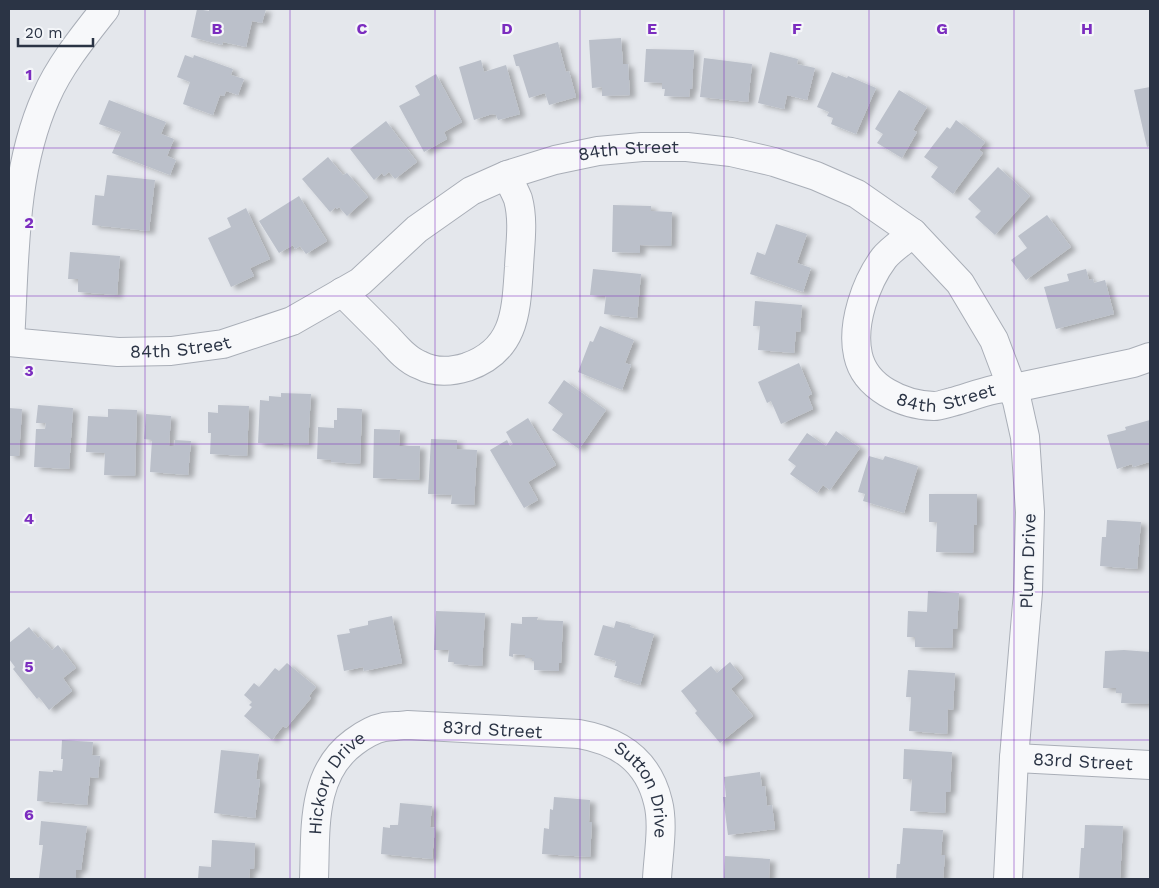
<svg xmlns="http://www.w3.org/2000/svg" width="1159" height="888" font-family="'Work Sans',sans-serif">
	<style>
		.building { fill: #bbc0ca; filter: url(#shadow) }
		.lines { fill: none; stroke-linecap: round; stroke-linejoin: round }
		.minor-casing { stroke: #a9aeb7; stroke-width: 30 }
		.minor { stroke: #f7f8fa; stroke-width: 28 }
		.grid { fill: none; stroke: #7b2cbf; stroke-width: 1; stroke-opacity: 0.55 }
		.labels { text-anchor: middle; stroke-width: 4.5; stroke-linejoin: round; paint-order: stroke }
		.street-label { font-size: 18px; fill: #2b3445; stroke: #f4f6f9 }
		.grid-label { font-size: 16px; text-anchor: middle; font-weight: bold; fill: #7b2cbf; stroke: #f4f6f9; stroke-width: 4.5; stroke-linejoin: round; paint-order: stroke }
	</style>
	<defs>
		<filter id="shadow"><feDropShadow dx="5.5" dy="3" stdDeviation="2.5" flood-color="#0004"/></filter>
	</defs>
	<rect width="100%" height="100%" fill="#e4e7ec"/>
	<g class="building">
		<polygon points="197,9 209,11 209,9 266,9 262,23 252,21 246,47 223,42 222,45 191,37"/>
		<polygon points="621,38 623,64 628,64 630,95 602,96 602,87 592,88 589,40"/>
		<polygon points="558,42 566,72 569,71 576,97 549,105 545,93 529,98 519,66 516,66 513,55"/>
		<polygon points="646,49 694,50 692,89 690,89 689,97 664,96 665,89 662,89 662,83 644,82"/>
		<polygon points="770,52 798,59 797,64 815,68 807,100 787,95 784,109 758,103"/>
		<polygon points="185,55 193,58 194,55 233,69 231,75 244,79 238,95 226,91 224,96 220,95 213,115 183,104 190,82 177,77"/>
		<polygon points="704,58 752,64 748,102 700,97"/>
		<polygon points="481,60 484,72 506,65 520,114 498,120 496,115 492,114 474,120 459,67"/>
		<polygon points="832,72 847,78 848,76 876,88 856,134 831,124 833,118 827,116 829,112 817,107"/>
		<polygon points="436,74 462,122 444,132 447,139 424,152 399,106 420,95 415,86"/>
		<polygon points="1150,87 1150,146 1147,147 1134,90"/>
		<polygon points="899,90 927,107 913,130 917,132 902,158 877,143 883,134 875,129"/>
		<polygon points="109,100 166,122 161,134 174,139 167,156 176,160 170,175 112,153 121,132 99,124"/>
		<polygon points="956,120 985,142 979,150 983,153 953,194 931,177 938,167 924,157 947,127 950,129"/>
		<polygon points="386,121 417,162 395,179 389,172 384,176 382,173 374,180 350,149"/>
		<polygon points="328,157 343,175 347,173 368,197 347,216 339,207 337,209 336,207 330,212 302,179"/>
		<polygon points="998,167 1030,196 995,235 975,217 981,211 968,199"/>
		<polygon points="107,175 155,180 149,231 92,225 95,195 104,196"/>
		<polygon points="299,196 327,241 306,254 300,246 295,249 293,245 279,253 259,221"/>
		<polygon points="613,205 651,206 651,211 672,212 671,246 640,245 640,253 612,252"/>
		<polygon points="246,208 270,259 250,268 254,276 231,287 208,238 231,227 227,218"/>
		<polygon points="1047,215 1071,247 1026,280 1011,260 1027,248 1018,236"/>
		<polygon points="776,224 807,234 797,263 811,268 803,292 750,274 757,252 765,255"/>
		<polygon points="70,252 120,256 117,295 78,292 78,279 68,279"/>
		<polygon points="593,269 641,274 637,318 604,314 606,296 590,295"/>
		<polygon points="1086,269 1089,280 1093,279 1094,283 1105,280 1114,314 1056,329 1044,287 1069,281 1067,274"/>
		<polygon points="755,301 802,305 800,332 796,331 794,353 758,350 760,326 753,326"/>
		<polygon points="600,326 634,340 625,363 631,365 622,390 578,372 590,341 593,342"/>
		<polygon points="799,363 812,394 808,396 813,409 781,424 771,401 767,403 758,382"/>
		<polygon points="564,380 606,410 579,449 552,430 563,414 548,403"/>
		<polygon points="281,393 311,394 308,445 258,443 260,400 269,401 269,396 281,397"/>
		<polygon points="38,405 73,408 69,469 34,467 36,429 45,429 46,423 36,423"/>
		<polygon points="218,405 249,406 247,456 210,454 211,433 208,433 208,412 218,413"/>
		<polygon points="9,408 22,409 19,456 9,456"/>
		<polygon points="337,408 362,409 360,464 331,462 331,460 317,459 318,427 334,428 334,420 337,420"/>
		<polygon points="108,409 137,410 135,476 104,475 105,453 86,452 88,416 108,417"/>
		<polygon points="146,414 171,416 169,446 174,446 175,440 191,441 188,475 150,472 152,440 144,439"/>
		<polygon points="528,418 556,465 528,482 538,500 524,508 490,450 507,440 510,446 513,444 506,432"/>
		<polygon points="1150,420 1150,466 1149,462 1133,467 1132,464 1117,469 1107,435 1126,430 1125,427"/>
		<polygon points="374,429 400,430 399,446 420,446 419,480 373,478"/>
		<polygon points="836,431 860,448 830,490 823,485 817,493 790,474 796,466 788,460 807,433 826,446"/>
		<polygon points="431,439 457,440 457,449 477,450 474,505 451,504 452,495 428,494"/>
		<polygon points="869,456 883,460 885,456 918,466 904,513 863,501 865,494 858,492"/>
		<polygon points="929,494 977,494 977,525 974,524 973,553 936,552 937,522 929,522"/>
		<polygon points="1107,520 1141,522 1137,569 1100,566 1102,537 1106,537"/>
		<polygon points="928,591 959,593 957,629 953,629 952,648 915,647 915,637 907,637 908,611 927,612"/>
		<polygon points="436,611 485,613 482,666 454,664 454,662 448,662 449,650 434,650"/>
		<polygon points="392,616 402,663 364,671 363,667 344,671 337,635 350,633 349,629 368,625 368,621"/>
		<polygon points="522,617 538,617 537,620 563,621 561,663 559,663 559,671 534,670 534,661 532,661 532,658 525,658 525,655 513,654 513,657 509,656 511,623 522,624"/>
		<polygon points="616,621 631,625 630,627 654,634 640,685 614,677 617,666 615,666 616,661 594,655 603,625 614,628"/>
		<polygon points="29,627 38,638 40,636 52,650 58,645 76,668 63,678 72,691 49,710 39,697 37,699 13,669 15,667 9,659 9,643"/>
		<polygon points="1124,650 1150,652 1150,690 1148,704 1121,703 1122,693 1116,693 1116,688 1103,688 1105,651"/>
		<polygon points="730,662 743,678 731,689 753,716 720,743 695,713 697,711 681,691 711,666 717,673"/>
		<polygon points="287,663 316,687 309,696 311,698 286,728 283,726 272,740 244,716 252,707 249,705 252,702 244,695 254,683 259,687 275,668 279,671"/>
		<polygon points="908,670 955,673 953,710 948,709 947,734 909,731 911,697 906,697"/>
		<polygon points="62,740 93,742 92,755 100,756 98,778 90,777 87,805 37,801 39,771 53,772 53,770 62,771 63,759 61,759"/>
		<polygon points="904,749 952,752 950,792 946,792 945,813 910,811 912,779 903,779"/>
		<polygon points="221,750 259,754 256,779 260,780 255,818 214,813"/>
		<polygon points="760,772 762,787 765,786 767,806 772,805 775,829 728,835 723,797 726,797 724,777"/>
		<polygon points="554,797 590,800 589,822 592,822 590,857 542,854 544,828 549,829 550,809 553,810"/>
		<polygon points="400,803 432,806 430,827 435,828 432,859 381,854 383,827 390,828 390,825 398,825"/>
		<polygon points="41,821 87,826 81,870 76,870 76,879 39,878 43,845 39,845"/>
		<polygon points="1085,825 1123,826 1120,879 1079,879 1081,848 1084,848"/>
		<polygon points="903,828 943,830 941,855 945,855 943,879 896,879 897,864 900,864"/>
		<polygon points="212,840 255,843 254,869 250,869 249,879 198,879 199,866 211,867"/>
		<polygon points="725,856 770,859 769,879 724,879"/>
	</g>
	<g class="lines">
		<g class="minor-casing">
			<g id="minor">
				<path id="s1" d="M913 233C904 241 891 249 884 258 866 282 851 324 858 355 865 388 903 405 934 406 940 406 947 403 952 402 974 396 997 386 1019 387L1133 363 1150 357"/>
				<path d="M342 292C358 308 373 323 388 338 397 348 407 360 420 365 435 373 451 372 467 367 516 350 516 311 519 267 520 245 524 221 518 199 515 191 510 183 507 175"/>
				<path id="s2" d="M9 342 118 352 171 351 223 344 292 321 360 282 417 229 471 191 507 175 555 160 598 151 642 147H687L731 152 774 162 816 176 857 194 913 233 960 283 994 340 1017 401 1025 437 1030 512 1028 592 1014 758 1008 879"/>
				<path d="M10 342C15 261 12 173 46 97 60 65 83 37 105 9"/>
				<path id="s3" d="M1014 758 1150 765"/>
				<path id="s4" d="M314 879C316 831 310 774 354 742 362 736 374 729 384 727 392 726 400 726 407 725L579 734C619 741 648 760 658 802 664 825 658 856 657 879"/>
			</g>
		</g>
		<use href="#minor" class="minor"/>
	</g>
	<path class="grid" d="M145 9V879M290 9V879M435 9V879M580 9V879M724 9V879M869 9V879M1014 9V879M9 148H1150M9 296H1150M9 444H1150M9 592H1150M9 740H1150"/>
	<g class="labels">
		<g class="street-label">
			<text dy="6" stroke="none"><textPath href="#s2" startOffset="674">84th Street</textPath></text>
			<text dy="6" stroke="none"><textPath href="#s2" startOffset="172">84th Street</textPath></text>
			<text dy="6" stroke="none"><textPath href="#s1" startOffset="252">84th Street</textPath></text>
			<text transform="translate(1028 561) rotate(-88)" y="6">Plum Drive</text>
			<text dy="6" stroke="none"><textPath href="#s4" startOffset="291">83rd Street</textPath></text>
			<text dy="6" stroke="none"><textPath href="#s3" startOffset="69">83rd Street</textPath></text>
			<text dy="6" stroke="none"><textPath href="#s4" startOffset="102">Hickory Drive</textPath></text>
			<text dy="6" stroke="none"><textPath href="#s4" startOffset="471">Sutton Drive</textPath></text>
		</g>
	</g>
	<g class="grid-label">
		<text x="217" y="34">B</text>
		<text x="362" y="34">C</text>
		<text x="507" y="34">D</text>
		<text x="652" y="34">E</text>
		<text x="797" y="34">F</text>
		<text x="942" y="34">G</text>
		<text x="1087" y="34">H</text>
		<text x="29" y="80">1</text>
		<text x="29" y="228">2</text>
		<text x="29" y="376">3</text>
		<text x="29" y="524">4</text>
		<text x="29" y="672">5</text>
		<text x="29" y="820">6</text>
	</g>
	<rect width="1159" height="888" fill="none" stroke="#2b3445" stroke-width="20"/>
	<path d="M18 38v8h75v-8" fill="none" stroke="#2b3445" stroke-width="2.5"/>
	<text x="25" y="38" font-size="15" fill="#2b3445" stroke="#f4f6f9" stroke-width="4" paint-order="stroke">20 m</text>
</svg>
